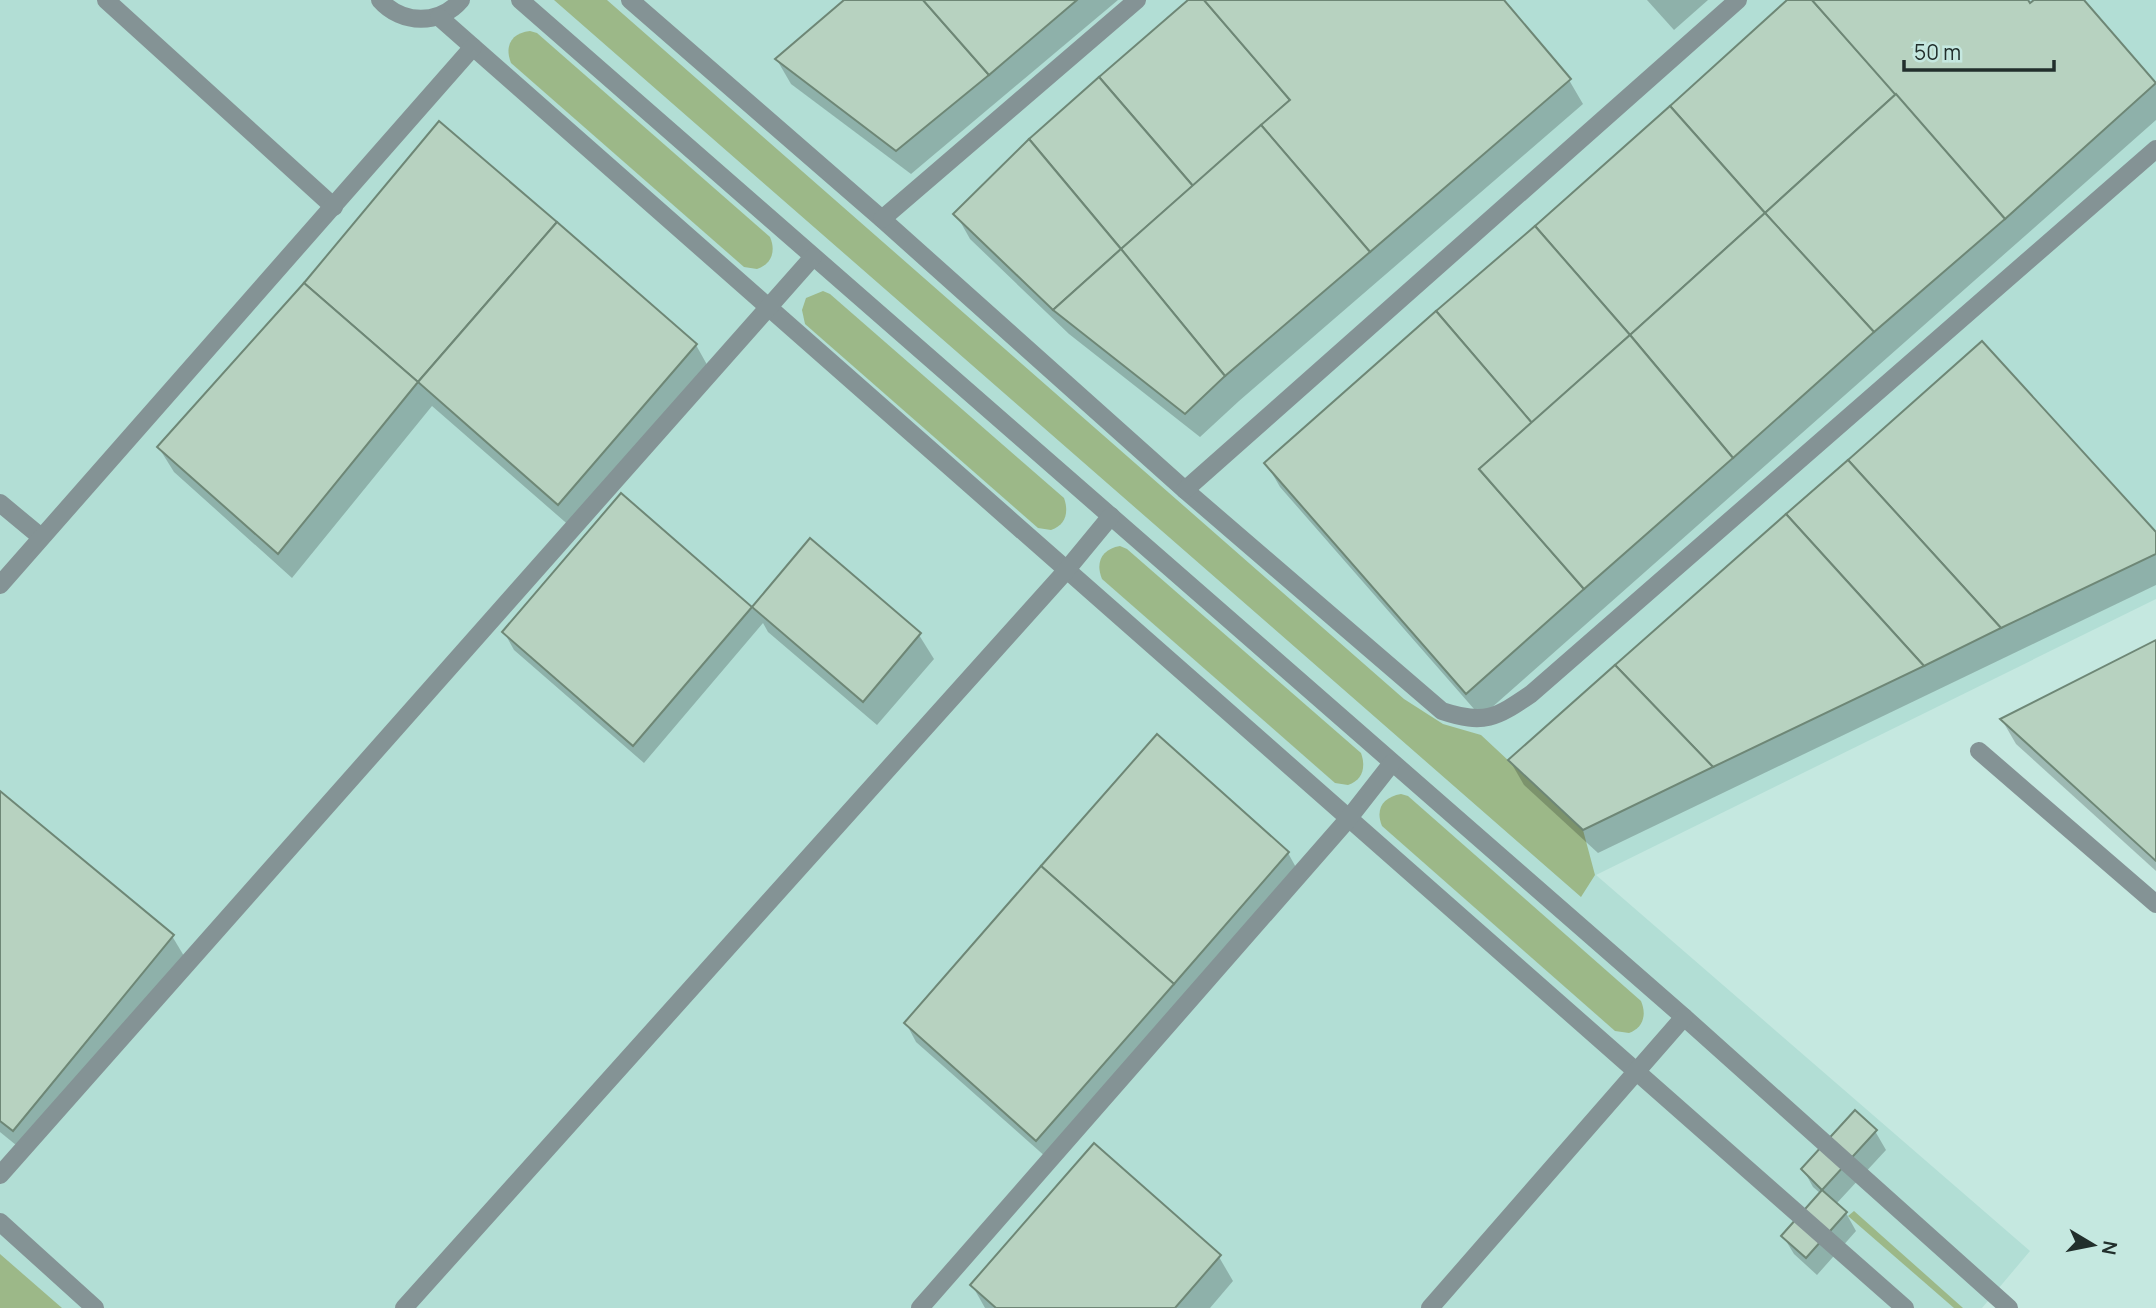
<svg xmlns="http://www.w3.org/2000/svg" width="2156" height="1308" font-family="Manrope,sans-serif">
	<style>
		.built { fill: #b2ded5 }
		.green { fill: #9cb888 }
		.shadow { fill: #0003 }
		.building { fill: #b7d2c0; stroke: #6e8776; stroke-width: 2 }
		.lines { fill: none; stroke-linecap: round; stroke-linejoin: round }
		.minor { stroke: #849395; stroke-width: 18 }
	</style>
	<rect width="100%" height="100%" fill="#c5e8e0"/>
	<polygon class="built" points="0,0 2156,0 2156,599 1596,875 2030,1251 1982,1308 0,1308"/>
	<g class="green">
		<polygon points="554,0 607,0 1404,699 1443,724 1481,735 1583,830 1595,875 1581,897"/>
		<path d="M530 31 537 33 770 237C776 251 772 264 757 269L744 267 511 63C504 45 512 33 530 31Z"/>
		<path d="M823 291 830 294 1064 498C1069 512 1066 525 1051 530L1038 528 805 324 802 310 806 298Z"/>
		<path d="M1120 546 1127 549 1361 753C1366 767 1363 780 1348 785L1335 783 1102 579C1095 562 1102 549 1120 546Z"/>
		<path d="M1401 794 1408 796 1641 1001C1647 1015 1643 1028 1629 1033L1615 1031 1382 826C1375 809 1383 797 1401 794Z"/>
		<polygon points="1854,1211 1963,1308 1954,1308 1848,1216"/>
		<polygon points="0,1254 62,1308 0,1308"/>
	</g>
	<g class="shadow">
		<polygon points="847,0 1118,0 911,174 791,84 777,60"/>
		<polygon points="1189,0 1502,0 1569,80 1583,104 1239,401 1200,437 1069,334 970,239 956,214"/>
		<polygon points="1647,0 1708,0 1674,30"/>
		<polygon points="1790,0 2026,0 2030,5 2036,0 2082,0 2156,83 2156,120 1481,717 1280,487 1266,463"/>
		<polygon points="305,284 696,345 710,370 572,528 432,406 292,578 174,472 159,448"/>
		<polygon points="621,495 752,609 810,541 919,635 934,659 877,725 768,632 763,623 644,763 514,650 504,632"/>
		<polygon points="2156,535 2156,585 1598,853 1524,785 1510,761"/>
		<polygon points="2156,642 2156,871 2016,744 2002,720"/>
		<polygon points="0,793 172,936 187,961 27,1154 0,1132"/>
		<polygon points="1288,853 1298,871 1047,1158 916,1042 906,1023"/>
		<polygon points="1875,1131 1886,1150 1836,1204 1846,1213 1856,1231 1817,1275 1794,1254 1783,1236 1821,1194 1813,1187 1803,1169"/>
		<polygon points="1219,1257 1233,1281 1210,1308 985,1308 972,1285"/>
	</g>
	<g class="building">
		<polygon points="844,0 923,0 989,75 896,151 775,59"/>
		<polygon points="923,0 1077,0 989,75"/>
		<polygon points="1188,0 1204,0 1290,100 1193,186 1099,77"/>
		<polygon points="1204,0 1504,0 1571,79 1370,252 1261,125 1290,100"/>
		<polygon points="1787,0 1812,0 1896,94 1765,213 1670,106"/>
		<polygon points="1812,0 2028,0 2030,3 2034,0 2084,0 2156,83 2005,219"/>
		<polygon points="1099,77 1193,186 1121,249 1029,139"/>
		<polygon points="1896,94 2005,219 1874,332 1765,213"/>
		<polygon points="1670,106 1765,213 1630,335 1535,226"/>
		<polygon points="439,121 557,222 418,382 304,283"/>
		<polygon points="1261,125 1370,252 1225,376 1121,249"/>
		<polygon points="1029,139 1121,249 1053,310 953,214"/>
		<polygon points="1765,213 1874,332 1733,458 1630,335"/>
		<polygon points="557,222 697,344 558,505 418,382"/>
		<polygon points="1535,226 1630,335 1532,423 1436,311"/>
		<polygon points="1121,249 1225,376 1185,414 1053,310"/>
		<polygon points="304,283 418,382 278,554 157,447"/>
		<polygon points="1436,311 1532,423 1479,469 1584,589 1466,694 1264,463"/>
		<polygon points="1630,335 1733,458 1584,589 1479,469"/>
		<polygon points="1982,341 2156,532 2156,554 2001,628 1848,460"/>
		<polygon points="1848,460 2001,628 1924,666 1786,514"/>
		<polygon points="621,493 752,607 633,746 502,632"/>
		<polygon points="1786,514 1924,666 1713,767 1615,665"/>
		<polygon points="810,538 921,633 863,702 752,607"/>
		<polygon points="2156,640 2156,861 2000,719"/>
		<polygon points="1615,665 1713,767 1583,830 1508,760"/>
		<polygon points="1157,734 1289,852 1174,984 1041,866"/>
		<polygon points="0,791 174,935 13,1131 0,1121"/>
		<polygon points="1041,866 1174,984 1036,1141 904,1023"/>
		<polygon points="1855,1110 1877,1130 1822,1190 1801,1169"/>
		<polygon points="1094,1143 1221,1255 1175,1308 996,1308 970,1285"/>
		<polygon points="1822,1190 1847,1212 1806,1258 1781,1236"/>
	</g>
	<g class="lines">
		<g class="minor">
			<polyline points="106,0 334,207"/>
			<path d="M380 0C402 25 440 25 461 0"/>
			<polyline points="520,0 1684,1017 2009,1308"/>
			<path d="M630 0 882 219 1185 490 1442 711C1484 725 1496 718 1531 694L2156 149"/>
			<polyline points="439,17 1905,1308"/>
			<polyline points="882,219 1137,0"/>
			<polyline points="1185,490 1738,0"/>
			<polyline points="0,503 41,537"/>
			<polyline points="0,585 473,47"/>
			<polyline points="1979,751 2156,904"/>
			<polyline points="0,1175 813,257"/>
			<polyline points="0,1222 95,1308"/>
			<polyline points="404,1308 1064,573 1111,516"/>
			<polyline points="920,1308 1349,818 1392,763"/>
			<polyline points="1430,1308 1684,1017"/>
		</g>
	</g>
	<g transform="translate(2093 1245) rotate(100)" stroke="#c5e8e0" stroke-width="5" paint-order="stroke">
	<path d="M0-5L12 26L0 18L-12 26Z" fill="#222f2c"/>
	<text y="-10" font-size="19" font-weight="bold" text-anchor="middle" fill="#222f2c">N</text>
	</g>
	<path d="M1904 60v10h150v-10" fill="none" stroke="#222f2c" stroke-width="3.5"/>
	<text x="1914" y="60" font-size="21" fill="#222f2c" stroke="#c5e8e0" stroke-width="5" paint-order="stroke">50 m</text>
</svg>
